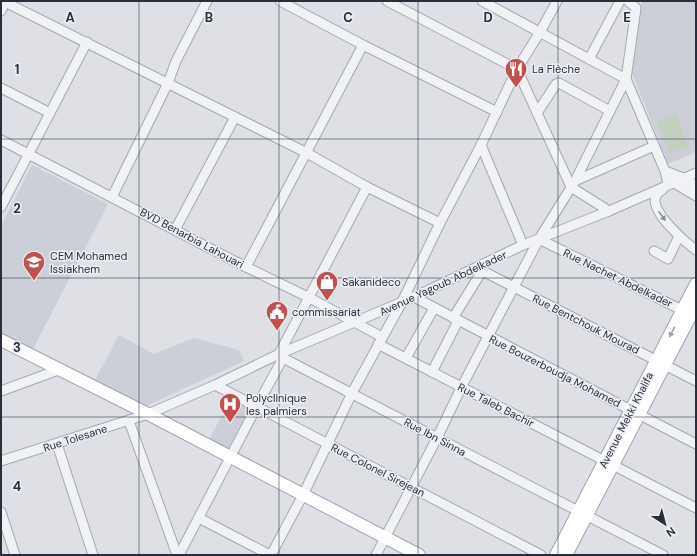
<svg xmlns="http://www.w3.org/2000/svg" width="697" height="556" font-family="'DM Sans',sans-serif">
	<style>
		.built { fill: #cdcfd8 }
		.green { fill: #c2d0c0 }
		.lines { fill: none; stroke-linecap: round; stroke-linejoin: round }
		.minor-casing { stroke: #a4a7b0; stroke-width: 11 }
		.major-casing { stroke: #9fa3b1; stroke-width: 14 }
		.minor { stroke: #f1f2f5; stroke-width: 9 }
		.major { stroke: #fff; stroke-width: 12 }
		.oneway { fill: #8d9098 }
		.oneway2 { fill: #9fa0a7 }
		.grid { fill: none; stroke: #292d3c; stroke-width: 1; stroke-opacity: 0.55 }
		.labels { text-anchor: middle; stroke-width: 3; stroke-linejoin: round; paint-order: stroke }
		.poi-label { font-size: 11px; fill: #292d3c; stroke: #eeeff4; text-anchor: start }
		.street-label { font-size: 11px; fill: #292d3c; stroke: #eeeff4 }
		.grid-label { font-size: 13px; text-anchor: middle; font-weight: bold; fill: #292d3c; stroke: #eeeff4; stroke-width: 3; stroke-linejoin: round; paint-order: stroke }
	</style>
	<rect width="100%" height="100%" fill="#dee0e6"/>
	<g class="built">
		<polygon points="642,1 696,1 696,152 668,164 632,73"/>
		<polygon points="32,165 108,204 31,353 1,339 1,226"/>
		<polygon points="119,335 154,354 194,338 239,350 244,361 146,406 95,380"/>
		<polygon points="233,396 251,406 227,451 208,441"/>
	</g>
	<polygon class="green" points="676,114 688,146 670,153 657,121"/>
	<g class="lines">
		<g class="minor-casing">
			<g id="minor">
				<polyline points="3,1 307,153 367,187 440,223"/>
				<polyline points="280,1 363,45 497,112"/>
				<polyline points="387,1 517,69 571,187 609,211"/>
				<polyline points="482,1 626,79 665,171 668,184"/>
				<polyline points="1,11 5,2"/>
				<polyline points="589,59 620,1"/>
				<polyline points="1,88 50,113"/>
				<polyline points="537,113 556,84 559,83 610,111"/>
				<polyline points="1,140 246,267 310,298 382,337"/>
				<polyline points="481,145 523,245"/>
				<polyline points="665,171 683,178 696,186"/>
				<polyline points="575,181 654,146"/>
				<polyline points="674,183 696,196"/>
				<path d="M663 189C661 191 657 193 656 196 649 211 685 242 696 250"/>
				<polyline points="112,197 168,83 176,61 207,1"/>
				<polyline points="1,207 87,42"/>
				<polyline points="175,230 235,117"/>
				<polyline points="539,239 688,313"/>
				<polyline points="654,251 668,259 679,236"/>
				<polyline points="246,267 363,45"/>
				<polyline points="477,268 696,381"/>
				<polyline points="414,297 696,444"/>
				<polyline points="453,318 482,271"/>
				<polyline points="378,344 696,508"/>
				<polyline points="283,358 663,555"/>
				<polyline points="406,358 434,308"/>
				<polyline points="432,372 458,321"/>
				<polyline points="215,385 541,555"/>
				<polyline points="1,391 61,369"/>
				<polyline points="129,421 177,555"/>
				<polyline points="57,444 93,555"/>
				<polyline points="1,461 148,414 215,385 279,354 414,297 523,245 609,211 696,173"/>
				<polyline points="1,512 15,555"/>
				<polyline points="199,518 270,555"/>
				<polyline points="179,555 257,406 283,358 279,354 367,187"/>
				<polyline points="271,555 303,495 352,393 402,302 440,223 481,145 517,69 540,32 557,1"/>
				<polyline points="376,555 437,438 461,388 539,239 575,181 626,79 636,8 628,1"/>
			</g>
		</g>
		<g class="major-casing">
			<g id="major">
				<polyline points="1,340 148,414 419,555"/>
				<polyline points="556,555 696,284"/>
				<polyline points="566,555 696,305"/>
			</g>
		</g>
		<use href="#minor" class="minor"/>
		<use href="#major" class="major"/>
	</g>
	<defs><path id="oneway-solid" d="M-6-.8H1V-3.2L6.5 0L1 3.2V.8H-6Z"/></defs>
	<use class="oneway" href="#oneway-solid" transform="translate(662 216) rotate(55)"/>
	<use class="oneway2" href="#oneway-solid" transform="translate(672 332) rotate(117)"/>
	<path class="grid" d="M139 1V555M279 1V555M418 1V555M558 1V555M1 139H696M1 278H696M1 417H696"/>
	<defs>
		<g id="restaurant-pin" transform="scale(1.15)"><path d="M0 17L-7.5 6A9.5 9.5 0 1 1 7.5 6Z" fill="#c1514e" stroke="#eeeff4"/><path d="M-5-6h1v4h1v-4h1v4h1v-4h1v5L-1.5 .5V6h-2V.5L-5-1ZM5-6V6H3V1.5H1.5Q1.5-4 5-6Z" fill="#fff"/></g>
		<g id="school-pin" transform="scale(1.15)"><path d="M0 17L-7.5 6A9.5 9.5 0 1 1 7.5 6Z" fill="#c1514e" stroke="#eeeff4"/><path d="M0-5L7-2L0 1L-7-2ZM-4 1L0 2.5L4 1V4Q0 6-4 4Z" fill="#fff"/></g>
		<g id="shop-pin" transform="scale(1.15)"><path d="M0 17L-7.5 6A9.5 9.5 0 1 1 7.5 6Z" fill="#c1514e" stroke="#eeeff4"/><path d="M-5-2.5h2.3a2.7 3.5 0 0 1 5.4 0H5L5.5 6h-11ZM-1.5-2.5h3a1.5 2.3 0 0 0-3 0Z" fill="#fff"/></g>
		<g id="civic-pin" transform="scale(1.15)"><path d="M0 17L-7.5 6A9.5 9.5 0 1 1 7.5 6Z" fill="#c1514e" stroke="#eeeff4"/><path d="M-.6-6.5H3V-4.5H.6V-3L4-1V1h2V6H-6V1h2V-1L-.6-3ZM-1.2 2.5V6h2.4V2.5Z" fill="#fff"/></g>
		<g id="hospital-pin" transform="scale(1.15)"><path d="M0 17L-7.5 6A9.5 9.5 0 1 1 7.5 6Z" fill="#c1514e" stroke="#eeeff4"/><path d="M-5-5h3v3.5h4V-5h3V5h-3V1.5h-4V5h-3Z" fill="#fff"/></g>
	</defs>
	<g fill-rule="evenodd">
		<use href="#restaurant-pin" x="516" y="69"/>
		<use href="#school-pin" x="34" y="262"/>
		<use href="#shop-pin" x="327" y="282"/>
		<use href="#civic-pin" x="277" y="312"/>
		<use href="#hospital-pin" x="230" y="404"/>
	</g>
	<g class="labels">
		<g class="poi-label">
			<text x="532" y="73">La Flèche</text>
			<text x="50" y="260">CEM Mohamed<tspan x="50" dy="13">Issiakhem</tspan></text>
			<text x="342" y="286">Sakanideco</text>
			<text x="292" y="316">commissariat</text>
			<text x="246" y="402">Polyclinique<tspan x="246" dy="13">les palmiers</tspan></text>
		</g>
		<g class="street-label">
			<text transform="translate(192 238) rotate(28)" y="4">BVD Benarbia Lahouari</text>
			<text transform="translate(618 278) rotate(26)" y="4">Rue Nachet Abdelkader</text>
			<text transform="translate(443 283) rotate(-25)" y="4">Avenue Yagoub Abdelkader</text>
			<text transform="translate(586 324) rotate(27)" y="4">Rue Bentchouk Mourad</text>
			<text transform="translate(555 371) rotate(27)" y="4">Rue Bouzerboudja Mohamed</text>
			<text transform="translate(496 405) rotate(27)" y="4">Rue Taleb Bachir</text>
			<text transform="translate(626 420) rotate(-63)" y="4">Avenue Mekki Khalifa</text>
			<text transform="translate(435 437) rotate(28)" y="4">Rue Ibn Sinna</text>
			<text transform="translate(75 438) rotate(-18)" y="4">Rue Tolesane</text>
			<text transform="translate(378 470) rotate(27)" y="4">Rue Colonel Sirejean</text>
		</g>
	</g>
	<g class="grid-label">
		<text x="70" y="22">A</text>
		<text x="209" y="22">B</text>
		<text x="348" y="22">C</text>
		<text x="488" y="22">D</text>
		<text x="627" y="22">E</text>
		<text x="17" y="74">1</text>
		<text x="17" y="213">2</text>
		<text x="17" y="352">3</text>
		<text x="17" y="491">4</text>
	</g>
	<rect width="697" height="556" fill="none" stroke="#292d3c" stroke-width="4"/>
	<g transform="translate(665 524) rotate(144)" stroke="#eeeff4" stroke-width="3" paint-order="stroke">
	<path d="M0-3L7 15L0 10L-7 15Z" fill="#292d3c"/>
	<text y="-6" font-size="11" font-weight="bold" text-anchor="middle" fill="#292d3c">N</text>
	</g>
</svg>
